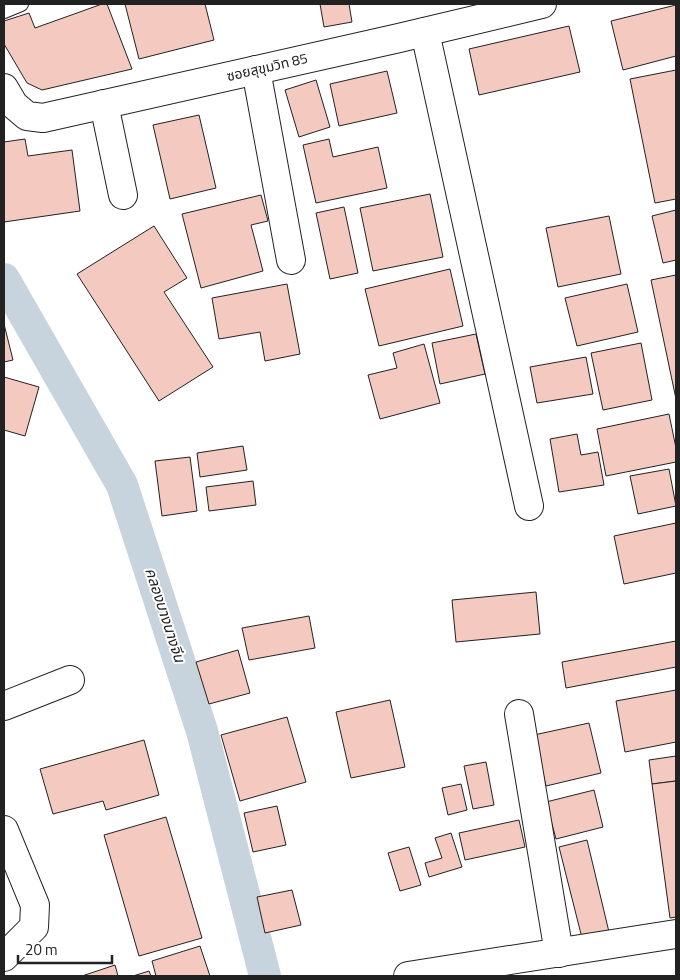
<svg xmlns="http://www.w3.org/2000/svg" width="680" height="980" font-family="'Titillium Web','Noto Sans Thai',sans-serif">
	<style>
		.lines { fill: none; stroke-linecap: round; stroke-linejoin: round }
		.canal { stroke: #c7d3dd; stroke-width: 32 }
		.building { fill: #f3c9c0; stroke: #222 }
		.lane-casing { stroke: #222; stroke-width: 16 }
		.street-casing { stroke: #222; stroke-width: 30 }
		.lane { stroke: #fff; stroke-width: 14 }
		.street { stroke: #fff; stroke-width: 28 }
		.labels { text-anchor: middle; stroke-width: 4; stroke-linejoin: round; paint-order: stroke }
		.street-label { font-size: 14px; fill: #222; stroke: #fff }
		.water-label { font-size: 15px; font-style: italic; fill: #222; stroke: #fff }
	</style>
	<rect width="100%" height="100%" fill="#fff"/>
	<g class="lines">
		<polyline class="canal" points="4,279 122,485 202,731 265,976"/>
	</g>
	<g class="building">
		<polygon points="102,4 107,4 132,69 42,90 27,83 4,44 4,21 29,13 35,28"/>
		<polygon points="125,4 205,4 214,40 139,59"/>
		<polygon points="320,4 349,4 352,22 324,27"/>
		<polygon points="676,5 676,56 623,70 611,21"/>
		<polygon points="569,26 580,72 479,95 469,49"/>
		<polygon points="676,70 676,199 655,203 630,79"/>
		<polygon points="387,71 397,113 339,126 330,84"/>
		<polygon points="316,80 330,127 299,137 285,90"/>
		<polygon points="199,115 216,188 170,199 153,125"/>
		<polygon points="25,139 28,156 72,150 80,211 4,222 4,142"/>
		<polygon points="329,139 333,157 378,147 387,188 316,203 303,145"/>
		<polygon points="430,194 443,257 373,271 360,208"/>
		<polygon points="261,195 268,221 251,225 263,271 201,288 182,214"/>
		<polygon points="344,207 358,273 330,279 316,213"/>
		<polygon points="676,210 676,260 663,263 652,216"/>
		<polygon points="609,216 621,274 558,287 546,228"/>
		<polygon points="154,226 187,278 164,292 213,367 159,401 77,274"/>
		<polygon points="450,269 463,326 379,346 365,289"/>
		<polygon points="676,275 676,399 651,280"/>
		<polygon points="287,284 300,354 265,361 260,332 219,339 212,298"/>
		<polygon points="627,284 638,332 577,346 565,298"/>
		<polygon points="4,324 13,360 4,362"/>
		<polygon points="476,334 485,374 440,384 432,343"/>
		<polygon points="641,343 652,400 603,410 591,353"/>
		<polygon points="424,344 440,403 380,419 368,375 397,368 393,353"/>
		<polygon points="586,357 593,394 537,403 530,367"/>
		<polygon points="4,377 39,387 25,436 4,430"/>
		<polygon points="669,414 676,448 676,462 606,476 597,429"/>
		<polygon points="577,434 581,455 598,452 604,485 559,492 550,439"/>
		<polygon points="243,446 247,470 200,477 197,453"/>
		<polygon points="190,457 197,511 162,516 155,461"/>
		<polygon points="669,469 676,506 638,514 630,476"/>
		<polygon points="253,481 256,505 209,511 206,487"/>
		<polygon points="676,523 676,573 624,584 614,536"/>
		<polygon points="536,592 540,634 456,642 452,600"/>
		<polygon points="309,616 315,648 249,660 242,628"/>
		<polygon points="676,641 676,667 566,688 562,662"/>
		<polygon points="238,650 250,693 209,704 196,662"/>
		<polygon points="676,690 676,742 625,752 616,701"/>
		<polygon points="390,700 405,767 351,778 336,712"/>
		<polygon points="287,717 306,782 240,801 221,735"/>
		<polygon points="589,723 601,773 546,786 534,735"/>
		<polygon points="144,740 159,795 106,810 103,801 53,814 40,769"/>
		<polygon points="676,756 676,781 652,784 649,760"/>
		<polygon points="486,762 494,805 473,809 464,766"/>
		<polygon points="676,781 676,917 670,918 652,784"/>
		<polygon points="461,784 467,810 448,815 442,788"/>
		<polygon points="594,790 603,827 556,839 546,802"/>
		<polygon points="277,806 286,845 253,852 244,813"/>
		<polygon points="166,817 202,938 139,956 104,835"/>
		<polygon points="519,820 525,847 465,860 459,833"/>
		<polygon points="451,833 462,867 429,877 425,863 442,858 435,838"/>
		<polygon points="587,840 609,932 582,938 559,847"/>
		<polygon points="409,847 421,885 400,891 388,853"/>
		<polygon points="292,890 301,925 265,933 257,897"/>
		<polygon points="200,946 210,976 156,976 152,961"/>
		<polygon points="115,965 118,976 82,976"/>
		<polygon points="149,971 151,976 133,976"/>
	</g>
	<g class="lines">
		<g class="lane-casing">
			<polyline id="lane" points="4,11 21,4"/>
		</g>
		<g class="street-casing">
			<g id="street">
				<polyline points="425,32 529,506"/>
				<polyline points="256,70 291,260"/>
				<polyline points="4,88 14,105 27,116 43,118 399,38 542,4"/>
				<polyline points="104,104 123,195"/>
				<polyline points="4,706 70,680"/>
				<polyline points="519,714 559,953"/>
				<polyline points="4,830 35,905 34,927 4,957"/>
				<polyline points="408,976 676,934"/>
			</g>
		</g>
		<use href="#lane" class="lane"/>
		<use href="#street" class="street"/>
	</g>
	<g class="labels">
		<g class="street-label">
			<text transform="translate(267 67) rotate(-13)" y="5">ซอยสุขุมวิท 85</text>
		</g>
		<g class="water-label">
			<text transform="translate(165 615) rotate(72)" y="5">คลองบางนางจีน</text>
		</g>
	</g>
	<rect width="680" height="980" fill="none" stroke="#222222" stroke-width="10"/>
	<path d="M18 955v8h94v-8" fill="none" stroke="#222222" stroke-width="2.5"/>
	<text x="25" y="955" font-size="15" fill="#222222" stroke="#ffffff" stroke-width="4" paint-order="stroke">20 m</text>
</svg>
